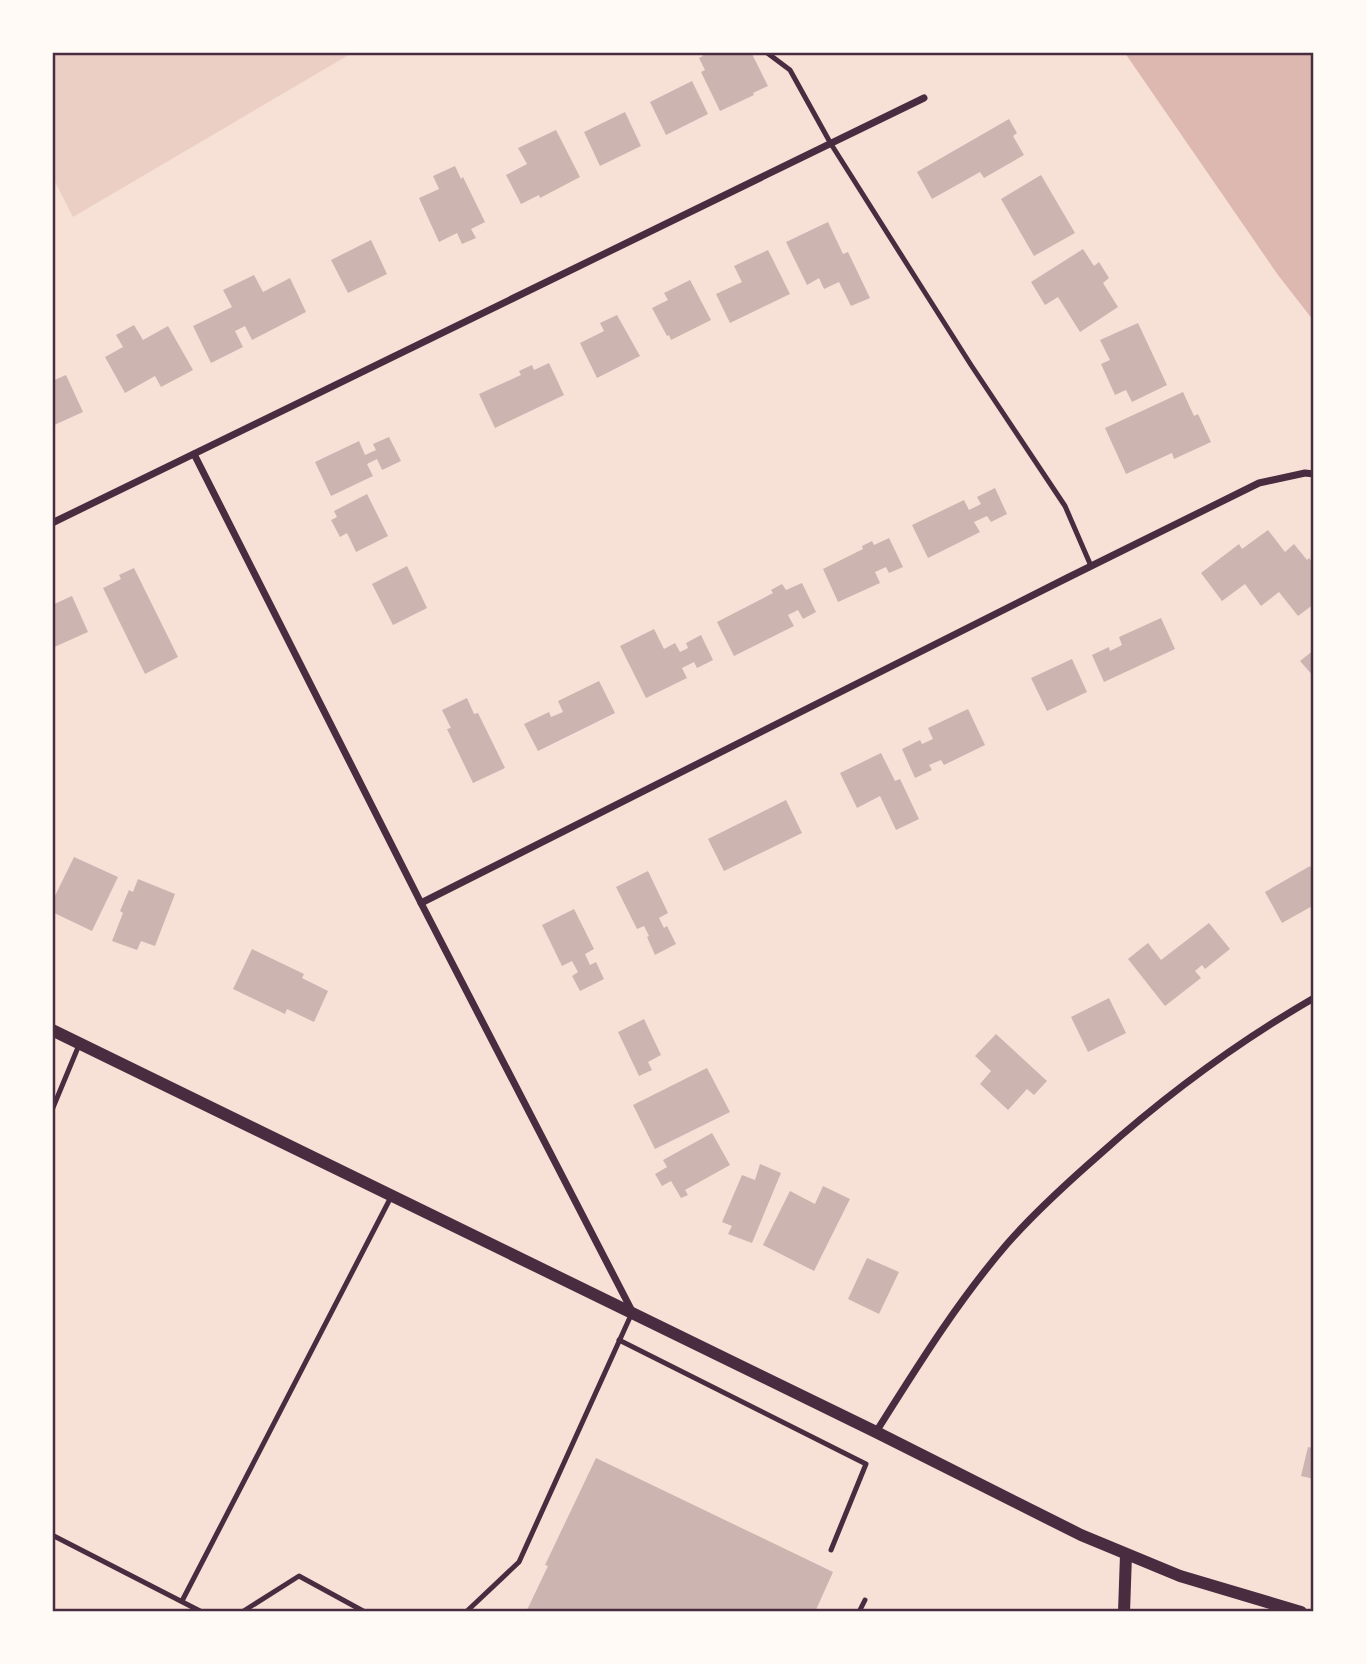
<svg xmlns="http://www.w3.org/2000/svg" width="1366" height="1664" font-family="'Space Grotesk',sans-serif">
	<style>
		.green { fill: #ebcfc5 }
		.water { fill: #dcb8b0 }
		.building { fill: #ccb4b1 }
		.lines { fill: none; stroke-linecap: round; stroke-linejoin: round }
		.service { stroke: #4a2c40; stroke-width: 5 }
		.minor { stroke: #4a2c40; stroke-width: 7 }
		.tertiary { stroke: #4a2c40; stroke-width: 12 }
		.neatline { fill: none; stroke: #4a2c40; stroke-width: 2.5 }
	</style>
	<rect width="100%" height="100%" fill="#f7e1d7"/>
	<polygon class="green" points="52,53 53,52 352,53 73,217 53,178"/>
	<polygon class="water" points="1125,53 1313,53 1313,320 1278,275"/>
	<g class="building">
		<polygon points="701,52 739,52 740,54 744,52 751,52 768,86 753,93 754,95 720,111 701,72 705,70 699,58 703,56"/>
		<polygon points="692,81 708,114 666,135 650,102"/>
		<polygon points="625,112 641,146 600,166 584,132"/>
		<polygon points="1009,119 1017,133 1013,136 1024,155 984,178 980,172 932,199 917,172"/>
		<polygon points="556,130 580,177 540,198 539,195 521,204 506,175 527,164 518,148"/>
		<polygon points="455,166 461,179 463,177 485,222 471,229 476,238 462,244 457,233 439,242 419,198 439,189 433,176"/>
		<polygon points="1041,175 1075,233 1034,256 1001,199"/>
		<polygon points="828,222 843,254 848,252 870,298 851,306 839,282 824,289 819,278 807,285 786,242"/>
		<polygon points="371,240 387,274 348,293 331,260"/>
		<polygon points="1083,249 1094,266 1099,262 1109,278 1103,283 1118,307 1080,332 1058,297 1045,305 1031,282"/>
		<polygon points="768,250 790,294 730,323 716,294 742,282 734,266"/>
		<polygon points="254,275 263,292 290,278 306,312 252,340 245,326 235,331 243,347 211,363 193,326 232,307 223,290"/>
		<polygon points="690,280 711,320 671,340 669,335 667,336 652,308 668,300 664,293"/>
		<polygon points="617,315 640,356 597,378 580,343 604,331 600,323"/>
		<polygon points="1138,323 1167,385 1132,402 1126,390 1115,395 1101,364 1110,360 1100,340"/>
		<polygon points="134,325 143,340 168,326 193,370 161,387 155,376 125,393 105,357 123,347 116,335"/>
		<polygon points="549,363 564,395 495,428 479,394 521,375 519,371 532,365 534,370"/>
		<polygon points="66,375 83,412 52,426 52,381"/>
		<polygon points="1183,392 1194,416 1198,414 1211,442 1174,459 1172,453 1126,474 1105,428"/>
		<polygon points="389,437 401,461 382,470 377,459 367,464 373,476 331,496 315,462 359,441 365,455 376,450 373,444"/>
		<polygon points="995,488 1007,514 991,522 987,516 974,522 980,532 928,558 912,525 964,500 969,510 981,504 977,497"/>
		<polygon points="367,494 388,536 356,552 347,533 340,537 331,520 337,517 334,511"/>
		<polygon points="1268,530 1285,552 1294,544 1307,560 1309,558 1314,564 1314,604 1298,616 1279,592 1261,606 1245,584 1222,601 1201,573 1239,544 1242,549"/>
		<polygon points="889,538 903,567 889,573 886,567 875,572 880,583 838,602 823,569 863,549 862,546 872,541 874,545"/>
		<polygon points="407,566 427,608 393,625 372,584"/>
		<polygon points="134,568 178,657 145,674 103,588 121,579 119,575"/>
		<polygon points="802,583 816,612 803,619 798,610 788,615 794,626 734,656 717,622 773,593 771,590 782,584 786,590"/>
		<polygon points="72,596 88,632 52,648 52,605"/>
		<polygon points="1161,618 1175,649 1104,682 1092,655 1109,647 1110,651 1122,645 1119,637"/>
		<polygon points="654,629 664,649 675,643 680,652 688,648 686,643 701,635 713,660 697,668 694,662 682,668 687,678 646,698 620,646"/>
		<polygon points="1314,650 1314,677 1300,661"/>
		<polygon points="1072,659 1087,692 1047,711 1031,678"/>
		<polygon points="599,681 615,713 538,751 524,724 549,712 551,717 563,712 558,701"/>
		<polygon points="467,698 474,714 478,713 505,768 473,783 447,729 451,728 442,710"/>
		<polygon points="968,709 985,745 944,765 941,760 929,765 932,770 915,778 902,749 920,740 922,744 933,739 928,728"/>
		<polygon points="881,753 895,781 900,779 919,819 896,830 880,796 857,808 840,773"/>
		<polygon points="786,800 802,833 724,871 708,839"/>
		<polygon points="74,857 118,877 92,931 52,912 52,902"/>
		<polygon points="1310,866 1314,872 1314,905 1282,923 1265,892"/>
		<polygon points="648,871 668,913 659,918 664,928 667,926 676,944 655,955 647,937 649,936 644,926 637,929 616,887"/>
		<polygon points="138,879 175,894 155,946 141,941 137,950 112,941 123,913 120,911 129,890 133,892"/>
		<polygon points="574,909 594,949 585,954 590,965 596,962 604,979 580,991 572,976 578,972 572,961 562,966 542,925"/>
		<polygon points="1209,923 1230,949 1205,969 1202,965 1195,971 1201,978 1165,1006 1128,959 1148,943 1161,960"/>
		<polygon points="252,949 304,974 302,978 328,991 314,1022 287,1009 285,1014 233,989"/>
		<polygon points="1109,998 1126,1033 1088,1052 1071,1017"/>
		<polygon points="644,1019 661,1055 648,1062 652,1070 639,1076 618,1032"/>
		<polygon points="996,1034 1047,1081 1034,1095 1027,1089 1008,1110 980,1084 991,1071 975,1056"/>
		<polygon points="707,1068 730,1112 655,1149 633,1105"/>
		<polygon points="712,1133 730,1165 685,1190 688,1195 681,1198 671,1181 662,1186 655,1174 667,1167 663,1160"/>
		<polygon points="760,1164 781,1173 752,1243 728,1234 732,1226 722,1222 742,1175 755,1180"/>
		<polygon points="823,1186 850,1199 814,1271 763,1245 790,1191 815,1204"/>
		<polygon points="867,1258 899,1272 879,1314 848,1299"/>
		<polygon points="1308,1447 1314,1448 1314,1479 1301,1476"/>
		<polygon points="596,1458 833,1572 815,1612 526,1612 548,1566 545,1565"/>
	</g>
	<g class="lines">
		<g class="service">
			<polyline points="766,52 790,70 831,144 917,280 971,365 1065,506 1091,566"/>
			<polyline points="52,1110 79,1045"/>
			<polyline points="619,1340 866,1464 831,1550"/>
			<polyline points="52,1535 202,1612"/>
			<polyline points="182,1601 391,1197"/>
			<polyline points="242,1612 299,1576 365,1612"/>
			<polyline points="466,1612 519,1562 631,1315"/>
			<polyline points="859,1612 865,1600"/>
		</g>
		<g class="minor">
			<polyline points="194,454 421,903 632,1311"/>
			<polyline points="52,523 924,98"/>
			<polyline points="421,903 1067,578 1259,483 1305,473 1314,474"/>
			<path d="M876 1432C917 1367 957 1302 1007 1244 1035 1212 1067 1183 1099 1155 1166 1095 1236 1043 1314 998"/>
		</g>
		<g class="tertiary">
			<polyline points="52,1030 876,1432 1081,1535 1180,1576 1301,1612"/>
			<polyline points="1124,1612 1126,1555"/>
		</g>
	</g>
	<rect width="1366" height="1664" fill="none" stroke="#fffaf5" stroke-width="108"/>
	<rect x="54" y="54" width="1258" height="1556" class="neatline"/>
</svg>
